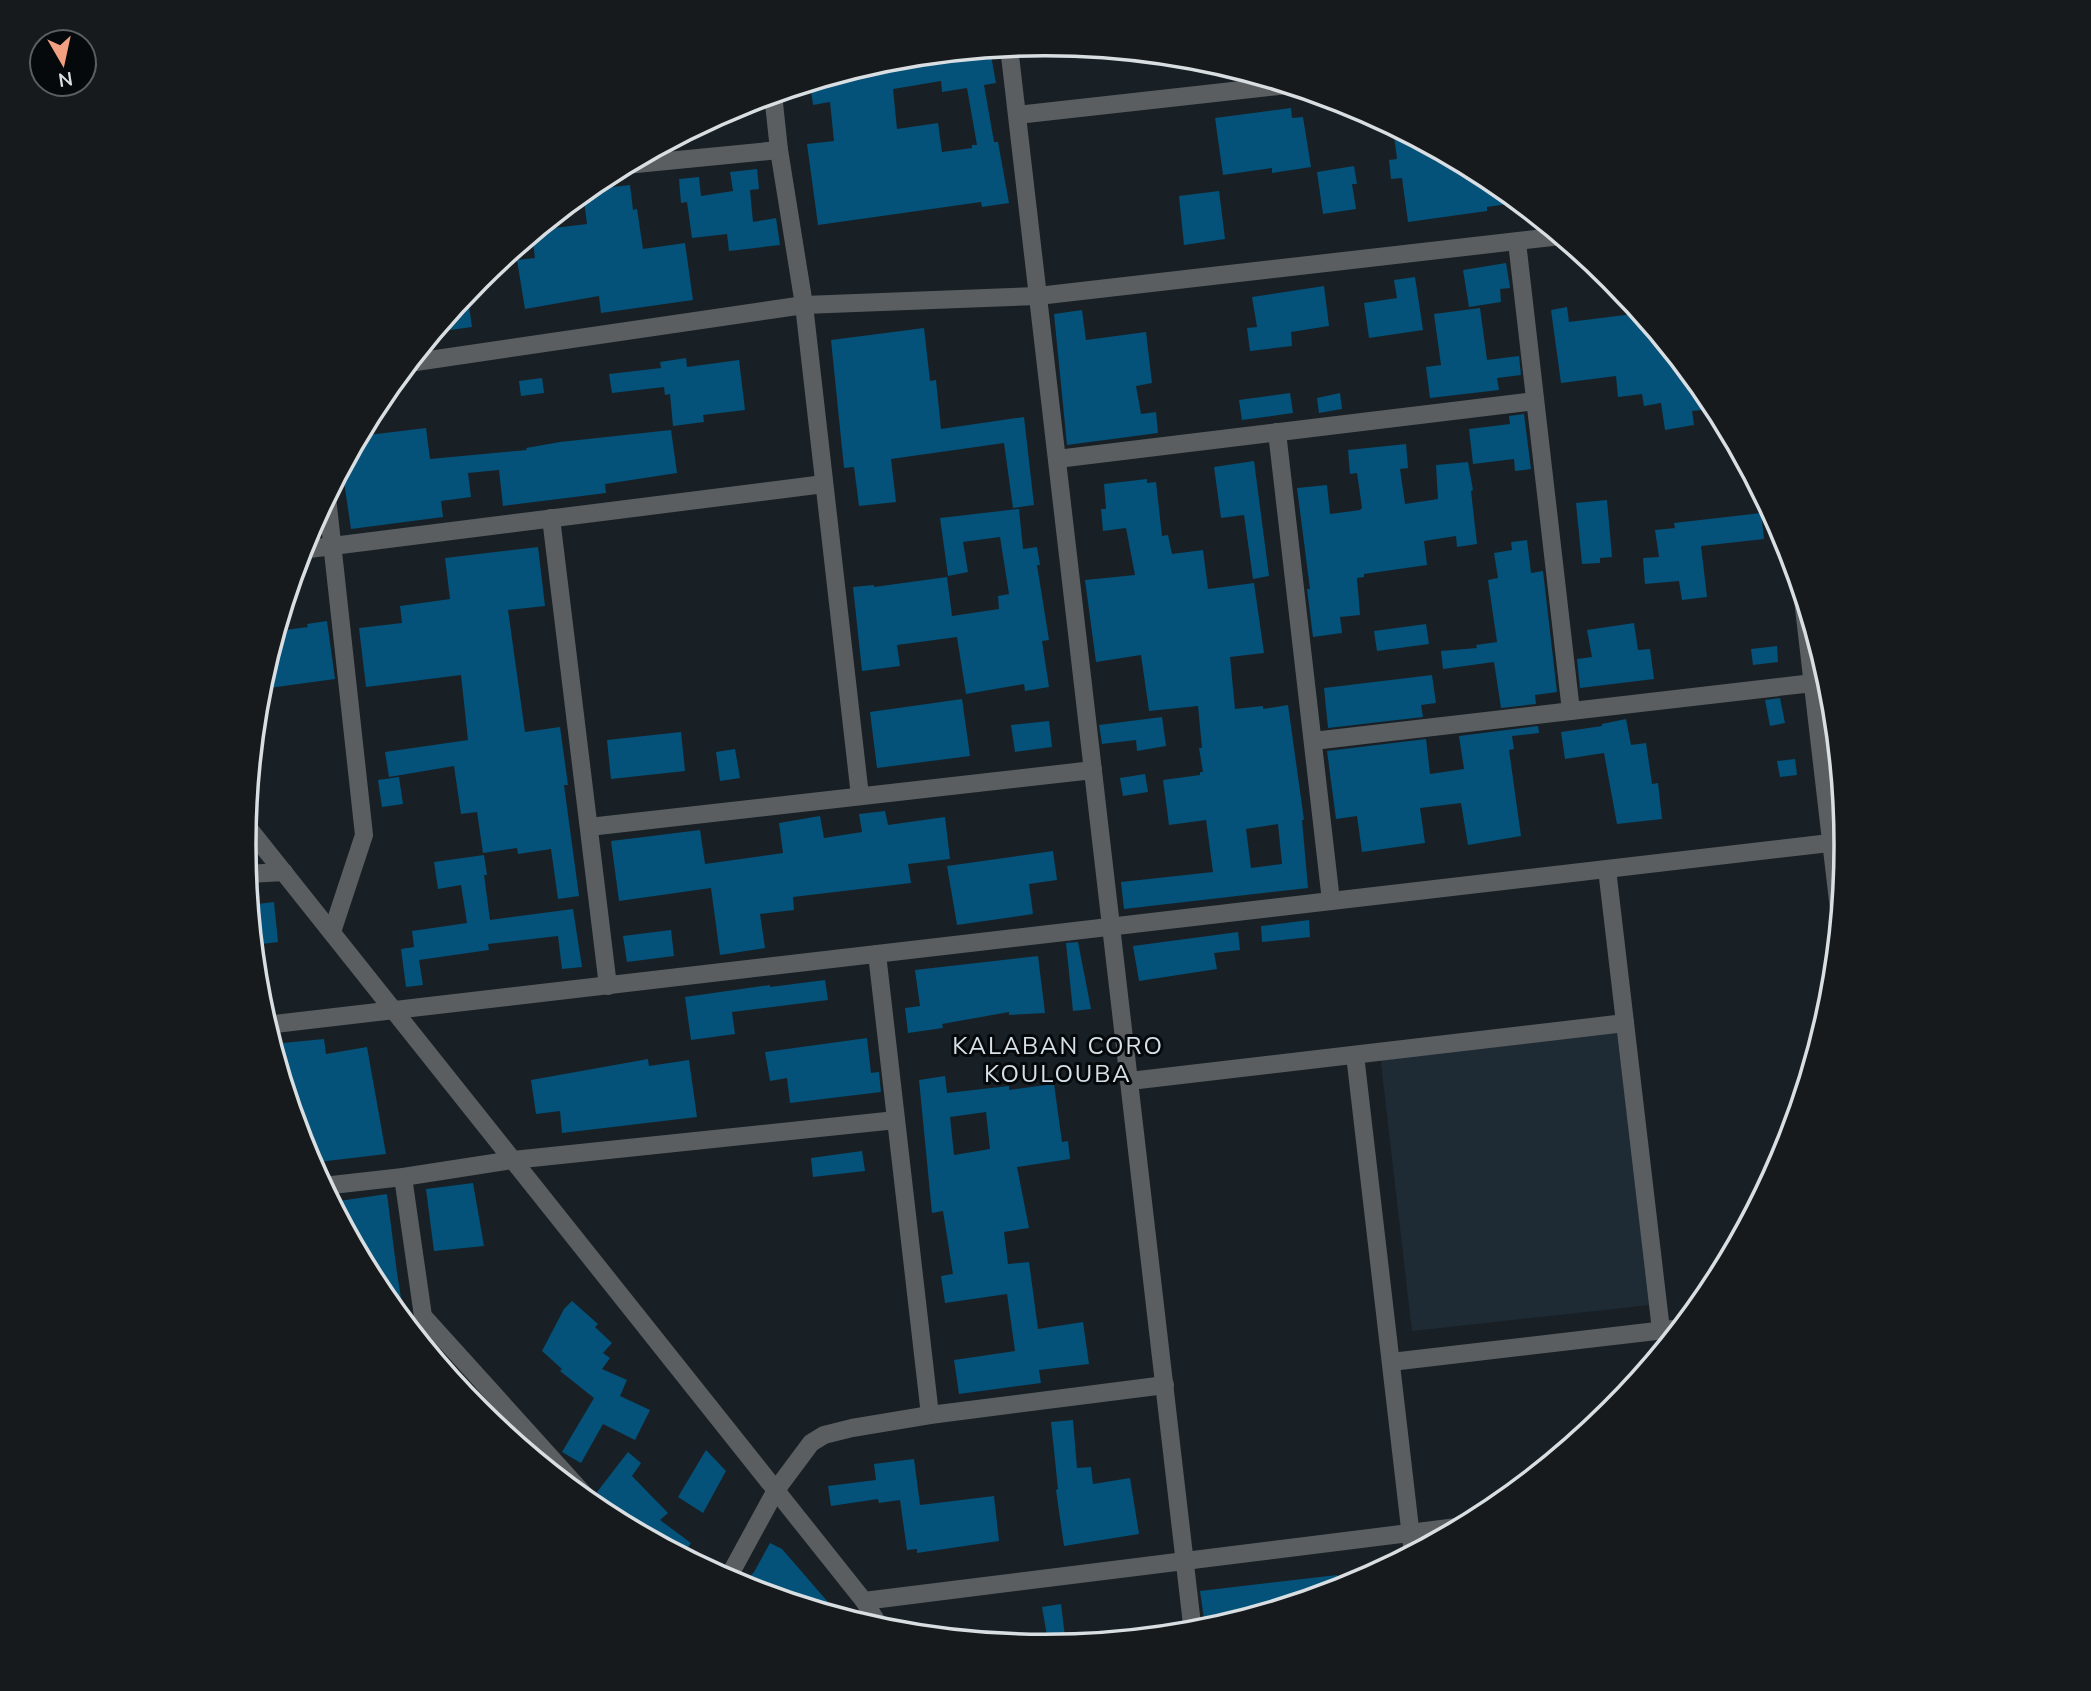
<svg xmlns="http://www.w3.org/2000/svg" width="2091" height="1691" font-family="'Nunito Sans',sans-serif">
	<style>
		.built { fill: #1e2b34 }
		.building { fill: #045179; fill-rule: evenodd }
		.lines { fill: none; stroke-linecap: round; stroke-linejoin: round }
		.minor { stroke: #5a5e61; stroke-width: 18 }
		.labels { text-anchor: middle; stroke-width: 6; stroke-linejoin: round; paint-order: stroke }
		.quarter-label { font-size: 24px; letter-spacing: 2px; fill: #d6e0e8; stroke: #06090b }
		.rim { fill: none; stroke: #d8dee1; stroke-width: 3.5 }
	</style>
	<rect width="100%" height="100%" fill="#182025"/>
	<polygon class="built" points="1619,1031 1650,1305 1412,1331 1380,1054"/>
	<g class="building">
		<path d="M985 50H990L996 83 984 85 994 142H998L1009 203 982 207 981 202 818 225 807 144 834 141 830 102 813 105 810 83 889 59ZM941 81 942 92 967 88 977 145H972V148L942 152 938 123 897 129 893 89Z"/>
		<polygon points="1291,108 1292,118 1303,117 1311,167 1272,173 1272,168 1223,175 1215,118"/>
		<polygon points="1393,127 1491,179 1520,202 1487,207 1487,211 1408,222 1402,178 1391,179 1389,160 1397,159"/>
		<polygon points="1354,166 1357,184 1352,184 1356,209 1323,214 1317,172"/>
		<polygon points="757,169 759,189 750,190 753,222 776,218 780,245 729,251 727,234 692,238 687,202 681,203 679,179 699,177 701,196 733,191 730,172"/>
		<polygon points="630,185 633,210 637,209 643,249 685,243 693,300 601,313 599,296 525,309 517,260 535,258 532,235 537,230 587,224 583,193 587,190"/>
		<polygon points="1219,191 1225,239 1184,245 1179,196"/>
		<polygon points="1506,263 1510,288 1500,289 1501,302 1469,307 1463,270"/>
		<polygon points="1415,277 1423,330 1369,338 1364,303 1397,298 1394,280"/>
		<polygon points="1324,286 1329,326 1291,332 1292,346 1250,351 1247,328 1257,327 1252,297"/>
		<polygon points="469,306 472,327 435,332 454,308"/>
		<polygon points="1567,307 1569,322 1641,313 1710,398 1712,409 1692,411 1694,425 1665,430 1661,403 1644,406 1642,394 1618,397 1616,376 1561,383 1551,310"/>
		<polygon points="1480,308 1487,360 1519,356 1521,375 1497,378 1499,390 1430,398 1426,367 1441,365 1434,314"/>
		<polygon points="1082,310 1086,340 1146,332 1152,383 1136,386 1141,414 1156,412 1158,433 1067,445 1054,314"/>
		<polygon points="924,328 930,381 936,380 941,429 1024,417 1034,505 1013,508 1004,443 891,459 896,502 859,506 854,467 844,468 831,340"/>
		<polygon points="686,358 687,367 739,360 745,410 703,415 704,422 673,426 670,394 665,395 664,387 612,393 609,374 661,368 660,362"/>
		<polygon points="542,378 544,393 521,396 519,381"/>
		<polygon points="1290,393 1293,413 1242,420 1239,400"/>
		<polygon points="1340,393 1342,409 1319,413 1317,398"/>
		<polygon points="1524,414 1531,469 1515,471 1514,459 1473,464 1469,429 1510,424 1509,416"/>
		<polygon points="426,428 430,459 527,450 526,448 560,442 671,430 677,473 605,484 606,493 503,506 499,470 468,473 471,497 441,501 443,517 351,529 342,468 360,436"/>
		<polygon points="1406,444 1408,468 1400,469 1405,504 1438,499 1436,465 1468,462 1473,490 1471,491 1477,544 1457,547 1456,536 1424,541 1427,565 1364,574 1364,577 1357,578 1360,615 1340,617 1342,633 1313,637 1307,589 1310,589 1297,488 1327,485 1330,514 1360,510 1362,508 1357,473 1350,474 1348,450"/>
		<polygon points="1254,461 1269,576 1253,579 1244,515 1221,518 1214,467"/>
		<path d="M1147 479V483L1156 482 1162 536 1168 535 1172 554 1203 550 1208 589 1254 583 1264 653 1230 657 1235 709 1263 706V709L1288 705 1304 820H1302L1308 888 1124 909 1121 882 1213 872 1206 820 1169 825 1163 780 1200 775V772H1203L1199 748H1202L1198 706 1149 711 1141 655 1096 662 1085 580 1135 575 1126 528 1103 531 1101 509H1106L1104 484ZM1278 824 1282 864 1251 868 1246 829Z"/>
		<polygon points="1607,500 1612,557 1600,558 1600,563 1582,564 1576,503"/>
		<polygon points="1019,509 1023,549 1037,547 1040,565 1037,565 1049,640 1042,641 1049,687 1025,691 1024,684 966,694 957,637 897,645 900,666 862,671 853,587 874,585 874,587 947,577 952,616 999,609 998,596 1009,594 1000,537 963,542 968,572 948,576 940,518"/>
		<polygon points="1761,513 1764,539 1701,546 1707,597 1682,600 1679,581 1645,584 1643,558 1659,557 1655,530 1675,528 1674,523"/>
		<polygon points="1527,540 1531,573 1543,571 1557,692 1535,695 1536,704 1501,708 1494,662 1443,669 1441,651 1477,648 1476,645 1497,642 1488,580 1498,578 1494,553 1512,550 1511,542"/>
		<polygon points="538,547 545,606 508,610 525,732 560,727 568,785 564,785 579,896 558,899 551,849 518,854 517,848 483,853 477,812 461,814 454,766 389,777 385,752 468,740 461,675 366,687 359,628 402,623 400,606 450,599 445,558"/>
		<polygon points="327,621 335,679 269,688 266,666 268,661 276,660 273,642 277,631 308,627 307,624"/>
		<polygon points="1634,623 1638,650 1650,649 1654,679 1580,688 1577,659 1592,657 1587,630"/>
		<polygon points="1426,624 1429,644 1377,651 1374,631"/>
		<polygon points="1777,646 1778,662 1753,665 1751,649"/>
		<polygon points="1432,675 1436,703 1421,705 1423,717 1328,728 1324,688"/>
		<polygon points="1780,698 1785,723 1770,726 1765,700"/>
		<polygon points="962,699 970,756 877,768 870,712"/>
		<polygon points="1162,717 1166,746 1137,751 1136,740 1102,744 1099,725"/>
		<polygon points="1626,719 1631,745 1646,743 1652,784 1658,783 1662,819 1617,824 1604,753 1565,759 1561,732 1602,726 1602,724"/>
		<polygon points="1049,721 1052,747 1015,752 1011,725"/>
		<polygon points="1538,726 1539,733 1512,736 1514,749 1509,750 1521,836 1468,845 1461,803 1420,808 1425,843 1362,852 1357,816 1336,819 1327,751 1426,739 1430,774 1464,769 1459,736"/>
		<polygon points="681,732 685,771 611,779 607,740"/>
		<polygon points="735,749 740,778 720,781 716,752"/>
		<polygon points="1795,759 1797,775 1780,777 1777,761"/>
		<polygon points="1145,774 1148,792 1123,796 1120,778"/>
		<polygon points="399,777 403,804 382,807 378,780"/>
		<polygon points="885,811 888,825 945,817 950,859 908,864 911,883 793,897 794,910 760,914 765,948 720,955 711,888 619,901 611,841 700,830 705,864 783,853 779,823 820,816 824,838 862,832 859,814"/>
		<polygon points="1053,851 1057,880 1029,884 1033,914 957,925 947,866"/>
		<polygon points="484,855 487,875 484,875 490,920 573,909 582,967 562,969 558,936 488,944 489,950 419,960 423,985 406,987 401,949 414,947 412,931 467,923 461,885 438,889 434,862"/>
		<polygon points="274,902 278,942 254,945 250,905"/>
		<polygon points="1309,920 1310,937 1262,942 1261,926"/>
		<polygon points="671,930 674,956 627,962 623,936"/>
		<polygon points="1238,932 1240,950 1214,953 1217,969 1139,981 1133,946"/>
		<polygon points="1078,942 1091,1009 1073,1011 1066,943"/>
		<polygon points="1038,956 1045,1013 1009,1015 1009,1012 942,1024 943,1028 908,1033 905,1008 920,1006 915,970"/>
		<polygon points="825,980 828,1000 732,1012 735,1034 691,1040 685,997 770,985 770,987"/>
		<polygon points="867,1038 871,1073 879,1072 881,1092 790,1103 787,1078 770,1081 765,1052"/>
		<polygon points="324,1039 326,1054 367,1047 386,1154 310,1163 305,1152 272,1044"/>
		<polygon points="648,1059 649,1066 689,1060 697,1117 562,1133 560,1111 536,1114 531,1080"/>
		<path d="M945 1076 947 1093 1009 1086V1090L1054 1084 1062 1142 1068 1141 1070 1159 1017 1167 1029 1228 1004 1232 1008 1264 1029 1262 1038 1329 1083 1322 1089 1364 1039 1370 1041 1383 959 1394 954 1360 1015 1351 1007 1294 945 1303 941 1276 953 1274 943 1211 932 1213 919 1080ZM986 1112 990 1149 954 1155 950 1117Z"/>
		<polygon points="862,1151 865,1171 813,1177 811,1158"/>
		<polygon points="473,1183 484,1246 434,1251 426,1189"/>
		<polygon points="387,1194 397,1273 405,1323 379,1291 332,1202"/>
		<polygon points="572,1301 598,1324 595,1327 612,1343 603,1353 610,1358 602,1369 627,1380 620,1396 650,1410 635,1440 603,1424 581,1463 562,1452 594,1398 560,1371 562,1369 542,1351 564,1309"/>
		<polygon points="1073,1420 1077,1468 1091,1467 1093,1484 1130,1478 1139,1534 1064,1546 1056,1490 1058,1489 1051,1422"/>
		<polygon points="706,1450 726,1471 703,1513 678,1497"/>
		<polygon points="628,1452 641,1463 632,1476 668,1513 660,1520 691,1543 682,1556 627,1526 617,1517 615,1520 612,1517 610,1506 597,1492"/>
		<polygon points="914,1459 920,1505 994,1496 999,1541 917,1553 917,1549 907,1550 900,1500 879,1503 878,1499 831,1506 828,1486 876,1480 874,1464"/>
		<polygon points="770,1543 782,1549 841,1617 740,1587 754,1572"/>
		<polygon points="1337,1575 1339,1590 1279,1608 1204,1619 1200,1591"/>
		<polygon points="1061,1604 1066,1645 1049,1647 1042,1607"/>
	</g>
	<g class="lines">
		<g class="minor">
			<polyline points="1009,47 1193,1633"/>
			<polyline points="773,94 779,150 804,305 860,796"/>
			<polyline points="1017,115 1287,85"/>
			<polyline points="626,165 779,150"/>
			<polyline points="1517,242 1571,711"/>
			<polyline points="409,363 804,305 1038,296 1561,236"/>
			<polyline points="1277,432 1331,901"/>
			<polyline points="1057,459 1535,401"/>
			<polyline points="327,497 364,835 332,932"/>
			<polyline points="551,518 608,986"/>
			<polyline points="301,550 824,484"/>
			<polyline points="1802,591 1840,918"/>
			<polyline points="1313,741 1813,683"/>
			<polyline points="246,825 864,1601 882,1630"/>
			<polyline points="589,827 1093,770"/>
			<polyline points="1607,869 1661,1330"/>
			<polyline points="247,874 284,872"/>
			<polyline points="877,954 930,1415"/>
			<polyline points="266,1025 1847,841"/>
			<polyline points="1355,1055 1413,1554"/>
			<polyline points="1130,1081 1625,1023"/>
			<polyline points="403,1177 423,1316 601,1513"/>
			<polyline points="323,1186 403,1177 513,1160 896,1120"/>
			<polyline points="1391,1362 1682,1328"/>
			<polyline points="727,1580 776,1490 811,1443 824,1435 852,1428 930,1415 1165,1385"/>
			<polyline points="864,1601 1465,1526"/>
		</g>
	</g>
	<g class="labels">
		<g class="quarter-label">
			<text x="1058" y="1054">KALABAN CORO<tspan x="1058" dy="28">KOULOUBA</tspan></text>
		</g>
	</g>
	<path d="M0 0H2091V1691H0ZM256 845a789 789 0 1 1 1578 0a789 789 0 1 1-1578 0Z" fill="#171a1c" fill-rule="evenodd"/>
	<path class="rim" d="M256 845a789 789 0 1 1 1578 0a789 789 0 1 1-1578 0Z"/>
	<g transform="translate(63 63) rotate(171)"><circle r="33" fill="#06090b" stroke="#5a5e61" stroke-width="2"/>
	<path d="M0-5L12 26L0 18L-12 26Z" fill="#f3a082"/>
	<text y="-10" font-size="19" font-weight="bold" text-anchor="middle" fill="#d8dee1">N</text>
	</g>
</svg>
